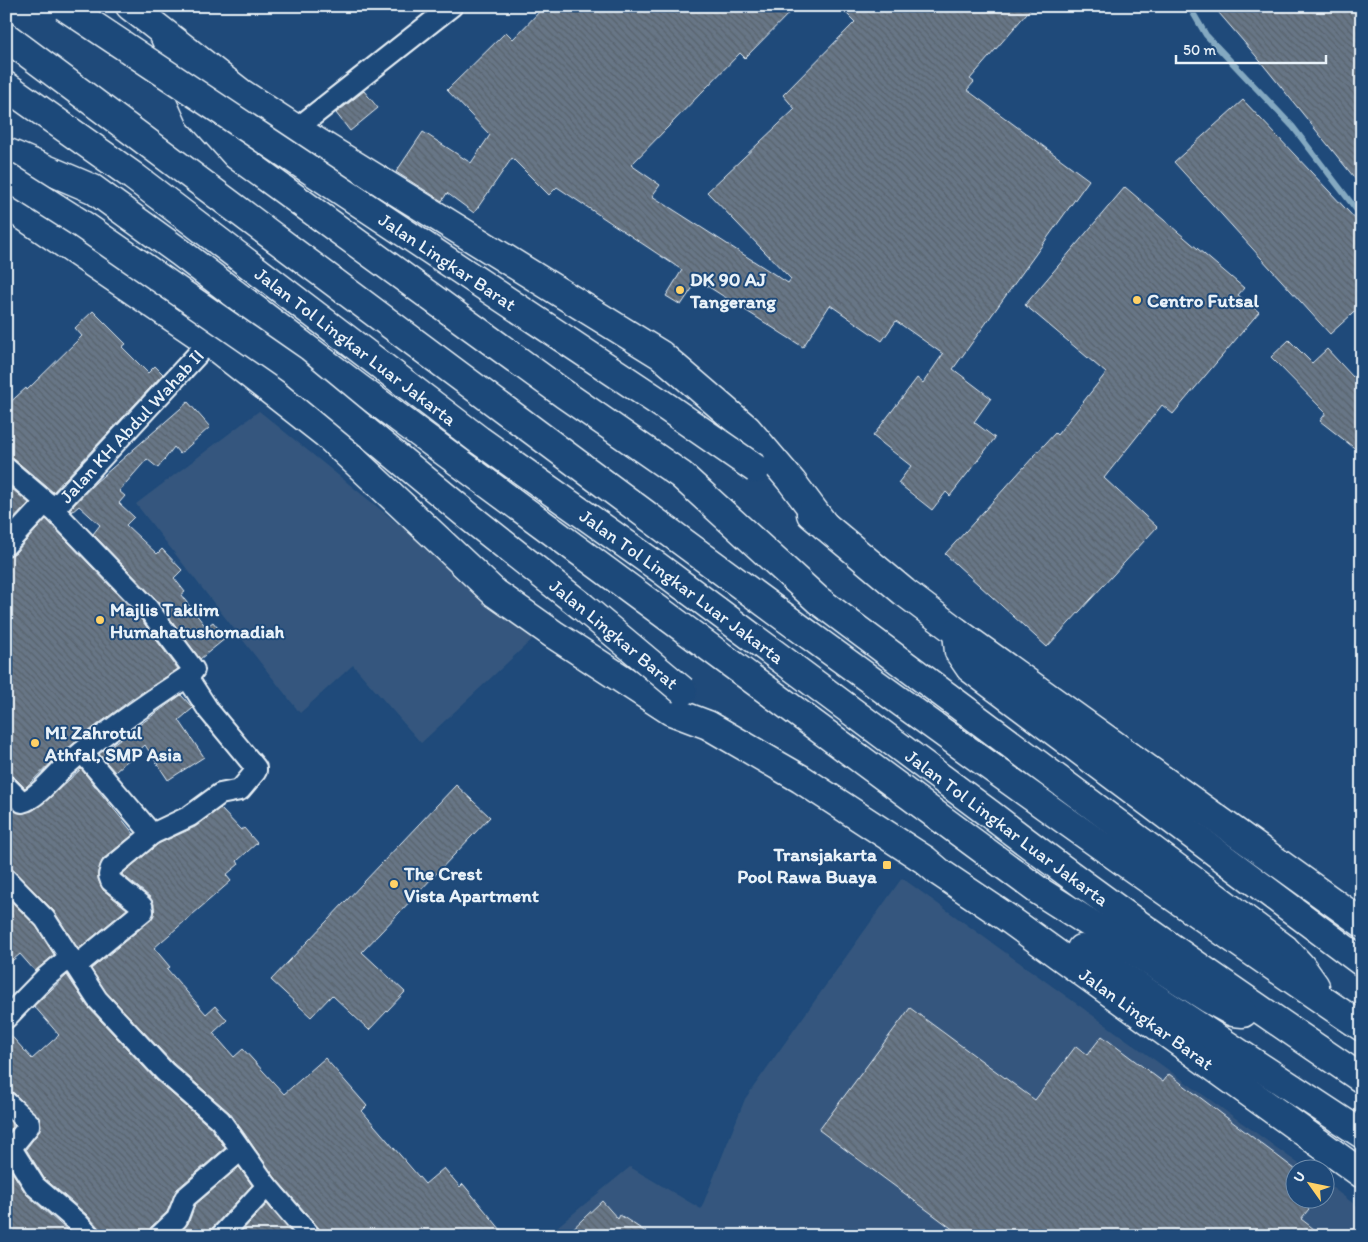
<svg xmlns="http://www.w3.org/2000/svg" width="1368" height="1242" font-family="Itim,sans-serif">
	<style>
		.built { fill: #35577e }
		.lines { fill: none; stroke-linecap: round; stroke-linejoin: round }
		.stream { stroke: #84a9c1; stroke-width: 6 }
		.building { fill: url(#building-back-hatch); stroke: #e8f1f8 }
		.street-casing { stroke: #e8f1f8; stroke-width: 24 }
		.primary-casing { stroke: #e8f1f8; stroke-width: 31 }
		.highway-casing { stroke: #e8f1f8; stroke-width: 31 }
		.street { stroke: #1f4a7a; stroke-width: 20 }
		.primary { stroke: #1f4a7a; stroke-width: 28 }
		.highway { stroke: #1f4a7a; stroke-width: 28 }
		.primary-bridge-casing { stroke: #e8f1f8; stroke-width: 31; stroke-linecap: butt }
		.primary-bridge { stroke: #1f4a7a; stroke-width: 28 }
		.poi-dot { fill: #ffd166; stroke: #1f4a7a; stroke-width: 2 }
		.labels { text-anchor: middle; stroke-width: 4; stroke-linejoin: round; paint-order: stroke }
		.street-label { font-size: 19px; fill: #e8f1f8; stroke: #1f4a7a }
		.poi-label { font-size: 19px; font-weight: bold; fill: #e8f1f8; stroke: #1f4a7a; text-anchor: start }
	</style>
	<defs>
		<pattern id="building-back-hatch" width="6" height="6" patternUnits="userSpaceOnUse" patternTransform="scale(1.25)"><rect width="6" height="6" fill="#677686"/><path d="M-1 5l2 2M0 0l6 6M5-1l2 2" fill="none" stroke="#58616b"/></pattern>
	</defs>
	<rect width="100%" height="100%" fill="#1f4a7a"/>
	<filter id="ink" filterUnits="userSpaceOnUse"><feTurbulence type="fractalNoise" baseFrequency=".02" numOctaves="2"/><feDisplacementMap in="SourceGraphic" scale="10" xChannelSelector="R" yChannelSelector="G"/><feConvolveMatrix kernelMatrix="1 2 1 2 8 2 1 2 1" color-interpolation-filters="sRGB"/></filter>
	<g filter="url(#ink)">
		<g class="built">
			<polygon points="259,411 508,613 539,633 421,743 353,665 300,713 136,504"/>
			<polygon points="902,878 1306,1169 1296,1170 1296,1200 1326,1200 1326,1183 1362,1210 1362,1236 546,1236 630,1167 701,1209 745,1099"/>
		</g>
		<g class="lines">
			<polyline class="stream" points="1189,6 1206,35 1293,127 1362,217"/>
		</g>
		<g class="building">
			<polygon points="545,6 796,6 745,58 740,53 631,165 660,185 652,196 788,283 791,279 707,192 795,109 783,95 855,22 839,6 1033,6 970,79 974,82 967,90 1089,180 953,369 991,398 974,422 995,438 950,496 946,492 932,510 898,483 911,466 873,436 917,378 923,383 943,354 896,321 882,341 830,305 803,347 698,280 681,305 666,296 682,270 557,187 549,195 512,158 474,213 447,193 442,201 396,172 423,132 471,163 490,135 447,90 506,32 513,39"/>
			<polygon points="1213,6 1362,6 1362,187 1256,56"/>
			<polygon points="364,91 378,108 350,131 336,113"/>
			<polygon points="1243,100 1362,226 1362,305 1330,334 1174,162"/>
			<polygon points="1125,187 1244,288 1238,295 1259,312 1173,414 1162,405 1104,478 1157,527 1047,647 945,554 1055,433 1057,435 1106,373 1025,305"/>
			<polygon points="93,311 126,344 122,347 148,373 155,366 163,374 53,492 14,459 6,456 6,406 26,388 27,390 82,336 75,328"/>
			<polygon points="1289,340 1312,363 1327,349 1353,377 1362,366 1362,454 1320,421 1326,413 1271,357"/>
			<polygon points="188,402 210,427 180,454 174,447 158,468 147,459 119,491 125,496 119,503 134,517 126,525 157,554 162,549 182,570 174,578 185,592 181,595 206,627 213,622 226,638 200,659 155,598 93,534 100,525 79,506 72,512 70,509 96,482"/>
			<polygon points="6,484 29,503 6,527"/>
			<polygon points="46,519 137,614 178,669 132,699 85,734 55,759 25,788 14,777 6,774 6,557 15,553"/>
			<polygon points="181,695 193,708 179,720 204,757 168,780 145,745 115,772 99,754"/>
			<polygon points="81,769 134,834 103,859 98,872 98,879 103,890 127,909 78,949 54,911 14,871 6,867 6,803 19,813 32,811 46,801"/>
			<polygon points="456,785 490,817 362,952 405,992 369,1030 332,995 311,1017 271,980"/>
			<polygon points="220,808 241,830 244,828 257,843 237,861 239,864 226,875 231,881 154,948 170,967 167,969 206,1014 215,1006 227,1020 213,1033 234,1057 243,1049 284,1094 325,1058 367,1106 362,1111 425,1184 444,1168 460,1187 463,1184 506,1236 322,1236 319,1228 276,1179 230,1113 173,1063 106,992 91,969 151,920 154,914 154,904 150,897 122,874 158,844 195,827"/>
			<polygon points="6,896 36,926 54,955 35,971 20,954 6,966"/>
			<polygon points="67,975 88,1007 156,1080 211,1128 225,1148 177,1189 167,1212 151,1227 147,1236 102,1236 99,1228 86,1214 44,1178 26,1149 38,1133 41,1126 40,1119 14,1093 6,1090 6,1030 32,1059 59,1035 34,1006"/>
			<polygon points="910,1008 1035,1100 1076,1046 1087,1055 1102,1036 1163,1082 1169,1074 1296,1170 1296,1200 1316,1200 1301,1219 1323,1236 962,1236 819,1130"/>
			<polygon points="6,1118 14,1125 6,1135"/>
			<polygon points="6,1163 27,1195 74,1236 6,1236"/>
			<polygon points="239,1167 252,1185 212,1228 209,1236 177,1236 188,1224 195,1205"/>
			<polygon points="602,1201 618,1219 620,1215 652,1236 607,1236 609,1232 605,1229 598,1236 565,1236"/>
			<polygon points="267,1204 294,1236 237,1236"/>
		</g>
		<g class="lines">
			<g class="street-casing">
				<g id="street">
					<polyline points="296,129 452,6"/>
					<path d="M6 468 46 502 146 606 194 670 187 677C144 705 102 734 63 768 53 778 36 799 22 802L6 786"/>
					<path id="s1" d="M53 510 209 342"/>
					<polyline points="6,545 46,502"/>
					<polyline points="82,752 152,834 190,816 220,794 240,790 256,771 256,768 209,711 187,677"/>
					<polyline points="6,879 45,919 97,999 165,1072 220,1120 267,1186 310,1236"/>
					<polyline points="76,966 143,911 142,906 111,881 109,875 111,868 152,834"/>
					<polyline points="6,1018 46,977 70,957"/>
					<polyline points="6,1102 29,1123 29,1126 11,1148 35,1186 77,1222 90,1236"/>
					<polyline points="159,1236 177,1219 185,1198 241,1150"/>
					<polyline points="221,1236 267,1186"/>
				</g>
			</g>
			<g class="primary-casing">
				<g id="primary">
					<polyline points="130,6 241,93 296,129 661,355 747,429 792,482 825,526"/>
					<path id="s2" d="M6 204 209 342 326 434 495 593 553 634 671 711 708 725 801 779 925 860 939 872 1006 917 1362 1174"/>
					<polyline points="811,514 904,592 957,632 1362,923"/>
					<polyline points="957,632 959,652 970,668 1362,962"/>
					<polyline points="1081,949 1362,1134"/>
				</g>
			</g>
			<g class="highway-casing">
				<g id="highway">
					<polyline points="163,33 200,115 236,155 564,394 681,475 818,600 1285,949 1300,965 1315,986"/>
					<path d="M6 37C455 371 899 712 1362 1027"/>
					<path id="s3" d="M6 86 133 176 479 440 658 567 991 815C1111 908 1237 994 1362 1079"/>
					<polyline points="6,152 93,189 181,253 357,387 1039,891 1209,999 1233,1012 1243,1013"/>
				</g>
			</g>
			<use href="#street" class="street"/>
			<use href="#primary" class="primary"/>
			<use href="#highway" class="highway"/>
			<g class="primary-bridge-casing">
				<g id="primary-bridge">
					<path id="s4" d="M64 6 668 408 756 469"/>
					<path id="s5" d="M6 176 83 225 292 370 472 519 583 607 683 691"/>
				</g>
			</g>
			<use href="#primary-bridge" class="primary-bridge"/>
		</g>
	</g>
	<g class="poi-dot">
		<circle cx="680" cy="290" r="5"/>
		<circle cx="1137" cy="300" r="5"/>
		<circle cx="100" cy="620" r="5"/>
		<circle cx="35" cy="743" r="5"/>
		<rect x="882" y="860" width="10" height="10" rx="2.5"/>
		<circle cx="394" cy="884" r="5"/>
	</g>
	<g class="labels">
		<g class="street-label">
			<text dy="7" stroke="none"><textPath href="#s4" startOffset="461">Jalan Lingkar Barat</textPath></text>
			<text dy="7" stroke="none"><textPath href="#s3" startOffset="436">Jalan Tol Lingkar Luar Jakarta</textPath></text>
			<text dy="7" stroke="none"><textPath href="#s1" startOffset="115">Jalan KH Abdul Wahab II</textPath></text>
			<text dy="7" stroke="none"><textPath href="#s3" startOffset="841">Jalan Tol Lingkar Luar Jakarta</textPath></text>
			<text dy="7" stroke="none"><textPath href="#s5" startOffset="762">Jalan Lingkar Barat</textPath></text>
			<text dy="7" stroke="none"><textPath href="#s3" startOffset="1246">Jalan Tol Lingkar Luar Jakarta</textPath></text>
			<text dy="7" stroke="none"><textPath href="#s2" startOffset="1406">Jalan Lingkar Barat</textPath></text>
		</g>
		<g class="poi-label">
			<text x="690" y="286">DK 90 AJ<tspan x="690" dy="22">Tangerang</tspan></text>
			<text x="1147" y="307">Centro Futsal</text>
			<text x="110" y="616">Majlis Taklim<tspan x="110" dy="22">Humahatushomadiah</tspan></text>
			<text x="45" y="739">MI Zahrotul<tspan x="45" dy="22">Athfal, SMP Asia</tspan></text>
			<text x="877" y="861" text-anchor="end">Transjakarta<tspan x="877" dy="22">Pool Rawa Buaya</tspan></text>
			<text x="404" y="880">The Crest<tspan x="404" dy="22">Vista Apartment</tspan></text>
		</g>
	</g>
	<rect width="1368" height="1242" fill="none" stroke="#1f4a7a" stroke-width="25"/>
	<rect x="12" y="12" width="1343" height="1217" fill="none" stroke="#e8f1f8" stroke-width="2" filter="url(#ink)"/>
	<g transform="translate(1310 1184) rotate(303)"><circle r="24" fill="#1f4a7a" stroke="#6f8dac"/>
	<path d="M0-4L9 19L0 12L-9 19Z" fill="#ffd166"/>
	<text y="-8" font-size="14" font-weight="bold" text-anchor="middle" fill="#e8f1f8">U</text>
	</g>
	<path d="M1176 55v8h150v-8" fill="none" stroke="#e8f1f8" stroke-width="2.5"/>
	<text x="1183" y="55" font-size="15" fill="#e8f1f8" stroke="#1f4a7a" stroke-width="4" paint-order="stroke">50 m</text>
</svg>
